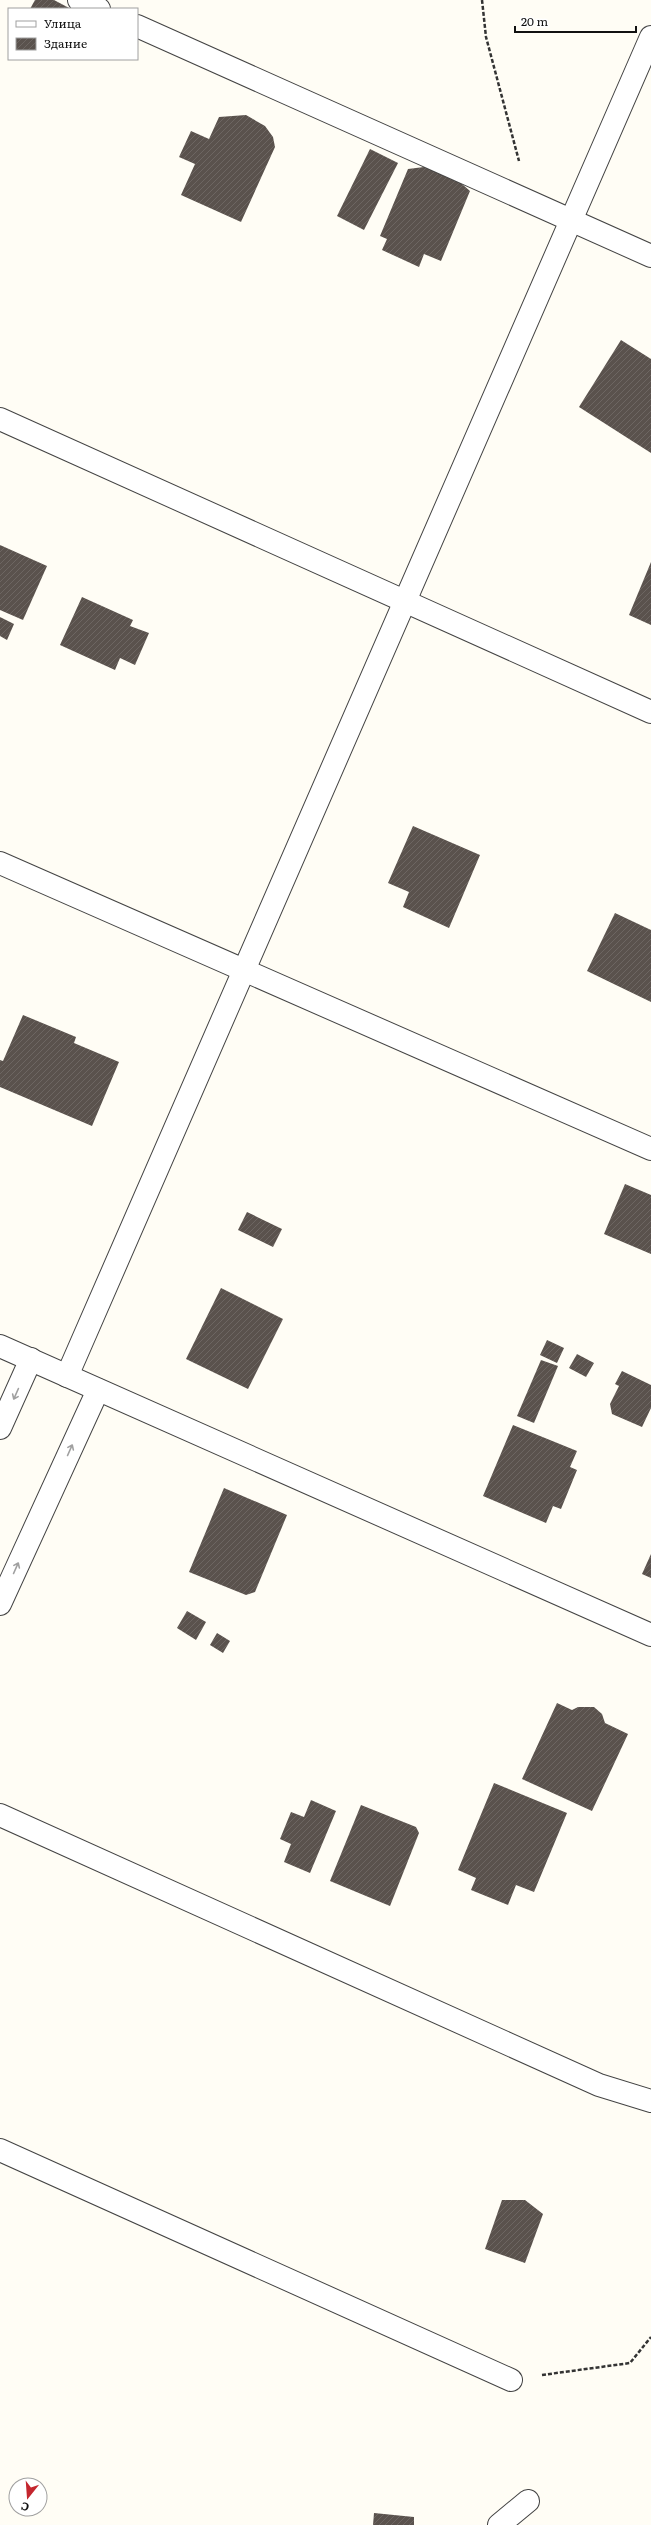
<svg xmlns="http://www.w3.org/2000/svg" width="651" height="2525" font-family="Literata,serif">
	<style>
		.building { fill: url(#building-hatch) }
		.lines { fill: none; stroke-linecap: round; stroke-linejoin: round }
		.street-casing { stroke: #444; stroke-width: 24 }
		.path { stroke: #333; stroke-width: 2.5; stroke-dasharray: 4 2; stroke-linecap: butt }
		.street { stroke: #fff; stroke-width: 22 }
		.oneway { stroke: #a0a0a0 }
	</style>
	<defs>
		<pattern id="building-hatch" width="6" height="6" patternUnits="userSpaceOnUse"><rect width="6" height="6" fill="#5a524d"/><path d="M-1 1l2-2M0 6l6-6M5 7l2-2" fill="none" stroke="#6d6662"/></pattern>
	</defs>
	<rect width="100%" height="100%" fill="#fffdf5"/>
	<g class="building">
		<polygon points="35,0 54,0 71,9 30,9"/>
		<polygon points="246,115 265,126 273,137 275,147 241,222 181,195 195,164 179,157 191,131 209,139 219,117"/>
		<polygon points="370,149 398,163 364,230 337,216"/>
		<polygon points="440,165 470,191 441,261 424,254 419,267 382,250 387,239 380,236 408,169"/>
		<polygon points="621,340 651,359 651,453 579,407"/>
		<polygon points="0,545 47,566 23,620 0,610"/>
		<polygon points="651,562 651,625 629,615"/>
		<polygon points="82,597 133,620 130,626 149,633 135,665 120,658 115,670 60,645"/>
		<polygon points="0,617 14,624 7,640 0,636"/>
		<polygon points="413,826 480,855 449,928 403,907 409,892 388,883"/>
		<polygon points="615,913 651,930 651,1002 587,971"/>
		<polygon points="23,1015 76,1037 74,1043 119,1062 92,1126 0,1087 0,1060 3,1061"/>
		<polygon points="625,1184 651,1195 651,1254 604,1234"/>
		<polygon points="247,1212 282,1229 273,1247 238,1230"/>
		<polygon points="221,1288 283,1319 248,1389 186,1359"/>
		<polygon points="547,1340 564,1348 557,1363 540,1355"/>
		<polygon points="577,1354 594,1363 586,1377 569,1368"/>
		<polygon points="541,1360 558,1366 534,1423 517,1416"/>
		<polygon points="622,1371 651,1385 651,1408 642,1427 612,1414 610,1404 619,1386 615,1384"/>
		<polygon points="513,1425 577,1451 570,1467 577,1470 561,1509 553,1506 546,1523 483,1496"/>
		<polygon points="224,1488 287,1515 255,1592 246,1595 189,1572"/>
		<polygon points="651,1554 651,1578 642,1574"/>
		<polygon points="187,1611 206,1622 196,1640 177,1628"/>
		<polygon points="217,1633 230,1641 223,1653 210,1645"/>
		<polygon points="557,1703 572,1710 578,1707 594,1707 602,1714 605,1723 628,1734 592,1811 522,1779"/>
		<polygon points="494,1783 567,1813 534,1892 516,1885 508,1905 471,1890 476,1878 458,1870"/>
		<polygon points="311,1800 336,1811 310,1873 284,1862 291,1844 280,1839 291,1812 304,1817"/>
		<polygon points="361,1805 416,1827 419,1833 390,1906 330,1881"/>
		<polygon points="502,2200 525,2200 543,2214 525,2263 485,2249"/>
		<polygon points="374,2513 414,2517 414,2525 373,2525"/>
	</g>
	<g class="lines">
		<g class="street-casing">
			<g id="street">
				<polyline points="79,0 99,9"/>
				<polyline points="137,26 651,256"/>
				<polyline points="0,419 651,712"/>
				<polyline points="0,863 651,1149"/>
				<polyline points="0,1346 651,1635"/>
				<polyline points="67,1376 651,37"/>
				<polyline points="0,1428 31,1359"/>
				<polyline points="0,1604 98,1390"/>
				<polyline points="0,1815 599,2085 651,2101"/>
				<polyline points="0,2150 511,2380"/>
				<polyline points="499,2525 528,2501"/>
			</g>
		</g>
		<g class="path">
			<polyline points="482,0 486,37 519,161"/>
			<polyline points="542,2375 630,2363 651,2337"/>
		</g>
		<use href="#street" class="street"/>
	</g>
	<defs><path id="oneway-shaft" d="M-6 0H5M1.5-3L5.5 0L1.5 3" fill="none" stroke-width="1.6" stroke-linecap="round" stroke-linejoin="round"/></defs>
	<g class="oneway">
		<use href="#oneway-shaft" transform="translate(16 1394) rotate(114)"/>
		<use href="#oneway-shaft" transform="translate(70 1450) rotate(-66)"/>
		<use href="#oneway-shaft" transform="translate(16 1568) rotate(-66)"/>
	</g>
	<rect x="8" y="8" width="130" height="52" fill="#ffffff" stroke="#a0a0a0"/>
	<rect x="16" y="21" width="20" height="6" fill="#ffffff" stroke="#a0a0a0"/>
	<text x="44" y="28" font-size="12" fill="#111111">Улица</text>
	<rect x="16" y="38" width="20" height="12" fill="url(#building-hatch)" stroke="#a0a0a0"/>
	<text x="44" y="48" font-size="12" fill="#111111">Здание</text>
	<g transform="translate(28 2497) rotate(197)"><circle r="19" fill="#ffffff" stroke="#a0a0a0"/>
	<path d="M0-3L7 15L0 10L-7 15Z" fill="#c4262e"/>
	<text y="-6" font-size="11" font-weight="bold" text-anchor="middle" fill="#111111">С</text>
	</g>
	<path d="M515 26v6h121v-6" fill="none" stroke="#111111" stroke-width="2"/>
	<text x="521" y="26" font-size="12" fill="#111111" stroke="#ffffff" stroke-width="3" paint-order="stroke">20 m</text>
</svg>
